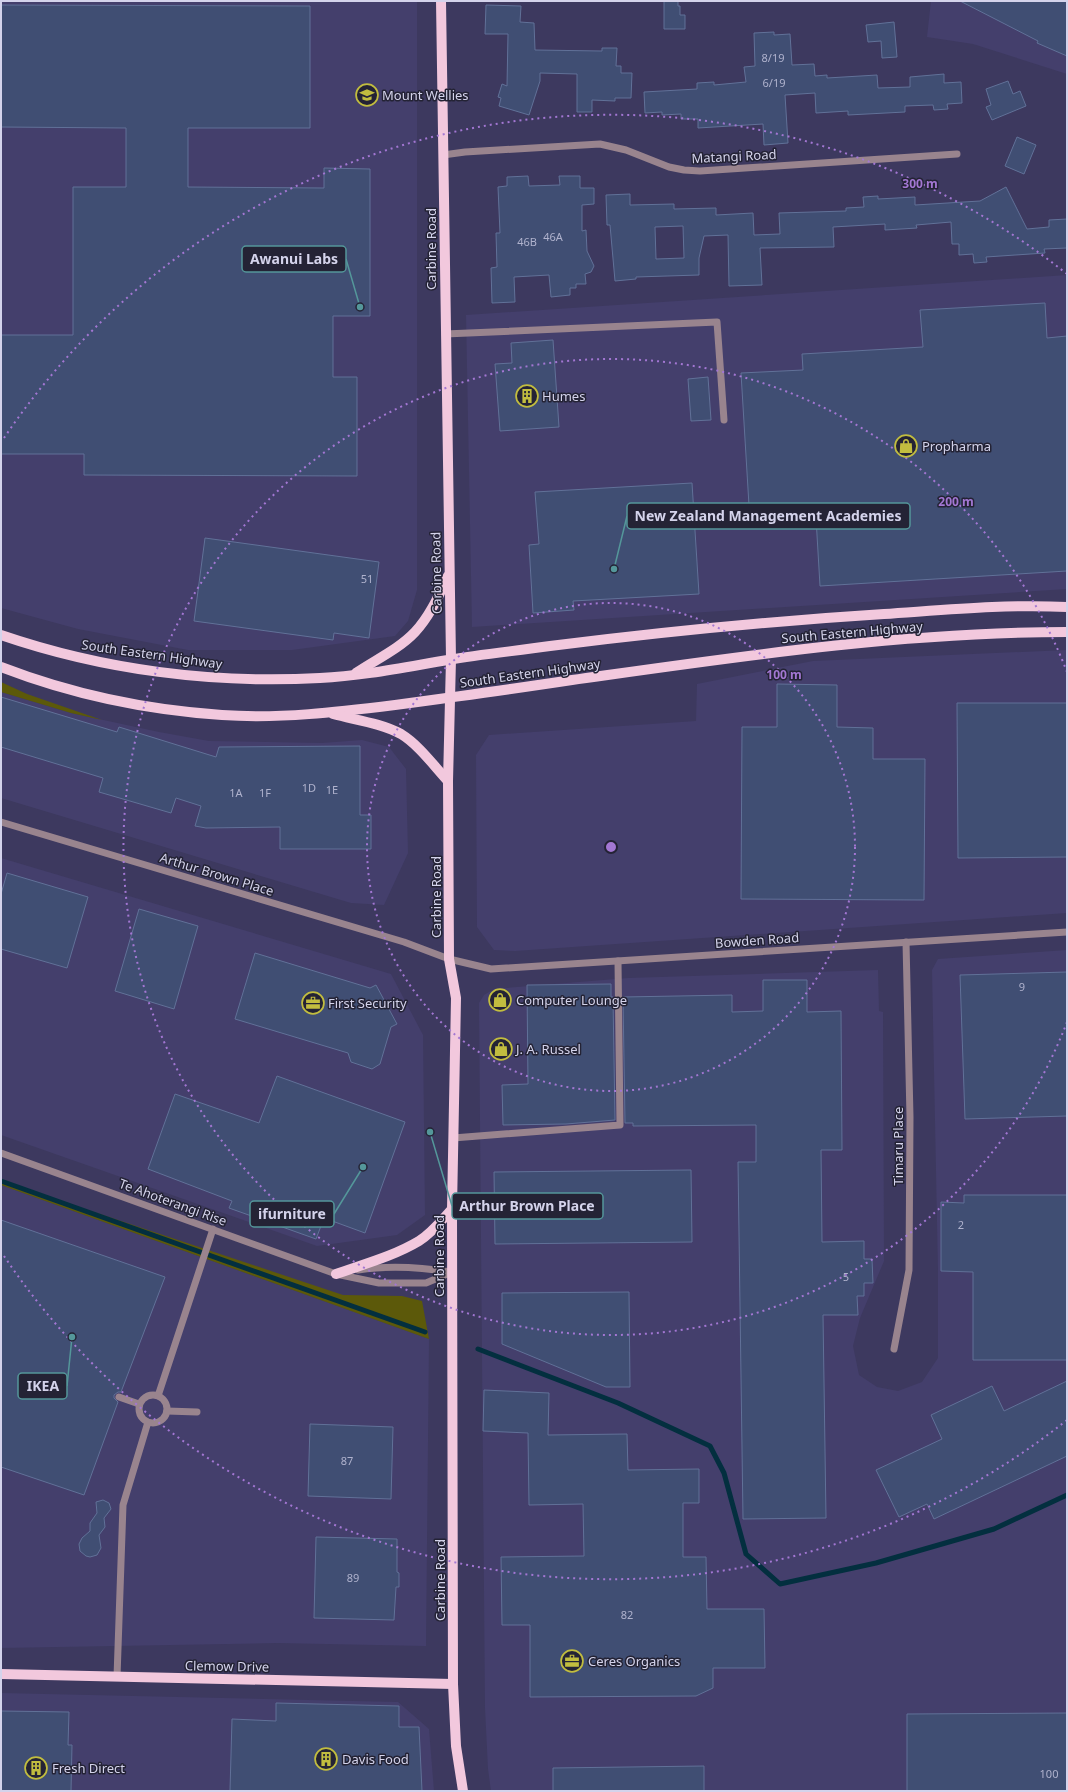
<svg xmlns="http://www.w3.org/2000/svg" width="1068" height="1792" font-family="'Noto Sans',sans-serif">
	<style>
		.built { fill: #443f6c }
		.green { fill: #5c590a }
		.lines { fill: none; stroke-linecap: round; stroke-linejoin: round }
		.stream { stroke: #032f3f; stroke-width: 5 }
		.building { fill: #404e73; stroke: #617198; fill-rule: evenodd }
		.minor { stroke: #99848e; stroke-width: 7 }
		.major { stroke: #f2c8dd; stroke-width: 10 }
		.ring { fill: none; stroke: #a377d3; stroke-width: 2; stroke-dasharray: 2 4 }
		.labels { text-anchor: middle; stroke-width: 3; stroke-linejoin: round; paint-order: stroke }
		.number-label { font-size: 11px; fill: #afb2cd }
		.poi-label { font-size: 13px; fill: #d4d3eb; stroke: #242335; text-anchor: start }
		.street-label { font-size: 13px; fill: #d4d3eb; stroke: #242335 }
		.centre { fill: #a377d3; stroke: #242335; stroke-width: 2 }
		.ring-label { font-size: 12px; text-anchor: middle; font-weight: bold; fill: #a377d3; stroke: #242335; stroke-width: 3; stroke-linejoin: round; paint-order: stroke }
		.leader { fill: none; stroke: #54979a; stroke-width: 1.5 }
		.callout-dot { fill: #54979a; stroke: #242335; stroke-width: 1.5 }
		.callout { fill: #242335; stroke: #54979a; stroke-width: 1.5 }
		.callout-label { font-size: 14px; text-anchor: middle; font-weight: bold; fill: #d4d3eb }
	</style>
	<rect width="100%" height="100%" fill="#3d395f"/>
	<g class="built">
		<polygon points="1,1 417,1 417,590 408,621 395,636 292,650 188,650 78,629 1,608"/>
		<polygon points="931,1 1067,1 1067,74 973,44 927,37"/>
		<polygon points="1067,275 1067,589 472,627 466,315"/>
		<polygon points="1067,650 1067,913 515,951 494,950 477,927 476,755 489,735 696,721 697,684 813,661"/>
		<polygon points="1,692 71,713 159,732 209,741 322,743 362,740 389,747 406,769 408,853 384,905 351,903 1,798"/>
		<polygon points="1,858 391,974 423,1035 425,1215 397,1235 317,1246 1,1135"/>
		<polygon points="1067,950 1067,1791 491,1791 488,1769 485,1708 479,1003 484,995 494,989 628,978 878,970 879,1011 883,1012 884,1261 860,1318 853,1346 859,1375 877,1387 898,1391 922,1382 938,1358 938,1271 932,970 938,959"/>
		<polygon points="1,1185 429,1339 426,1646 277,1643 1,1648"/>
		<polygon points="1,1693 398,1702 429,1729 434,1791 1,1791"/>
	</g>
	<g class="green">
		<polygon points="1,682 27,694 102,720 71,713 1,692"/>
		<polygon points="1,1181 343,1295 402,1296 422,1301 429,1339 1,1185"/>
	</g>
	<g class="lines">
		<g class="stream">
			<polyline points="1,1181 425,1332"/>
			<polyline points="478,1349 618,1403 710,1446 724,1473 746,1554 780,1584 876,1563 994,1529 1067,1495"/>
		</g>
	</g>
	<g class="building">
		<polygon points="664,1 678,1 678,6 680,6 680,15 685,15 685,29 664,29"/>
		<polygon points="960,1 1067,1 1067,56 1037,43 1038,41"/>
		<polygon points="1,5 310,6 310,128 188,128 188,187 324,188 324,168 370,169 370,316 333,316 333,377 357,377 357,476 84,475 84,454 1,454 1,335 73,335 73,187 126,187 126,128 1,127"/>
		<polygon points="486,5 521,6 520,22 534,23 535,50 602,51 602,48 617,48 616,66 621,66 621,73 632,73 631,98 615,98 615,101 592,100 592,112 577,112 577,74 540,73 540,81 529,115 499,106 501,98 498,97 502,84 507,86 508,34 485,34"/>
		<polygon points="894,22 897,57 882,58 881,41 868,42 866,25"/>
		<polygon points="774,32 774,35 790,34 792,65 814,64 815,76 827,75 827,78 877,75 878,88 910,87 910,77 944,74 944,83 961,82 962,103 947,104 948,109 934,110 933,105 905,106 905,112 848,115 848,111 816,113 815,93 785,95 788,143 764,145 763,124 698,128 698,119 681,119 681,114 662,115 662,112 645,113 644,92 697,89 697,83 714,82 714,85 746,82 744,67 755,66 754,33"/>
		<polygon points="1008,81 1013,94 1020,91 1026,106 992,120 986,107 991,105 986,89"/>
		<polygon points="1017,137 1036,145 1024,174 1005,166"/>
		<polygon points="528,176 529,186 560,185 559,176 580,176 580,188 594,188 594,204 582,205 582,231 586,230 587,251 594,266 591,272 585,274 586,284 576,284 576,288 570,288 570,295 551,297 549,275 514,277 515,302 492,303 491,268 497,267 496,233 500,233 498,187 507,186 507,177"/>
		<path d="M1006 187 1027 229 1049 227V220L1067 219V248L1044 249 1045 253 986 257 987 262 974 263 973 254 959 255V244H952L951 222 916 225 917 228 885 230V224L833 227 834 247 760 248 762 285 729 286 728 235 704 236 699 258V275L636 277V279L615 281 610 225H607L606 195 630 194V205L674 204V209L716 208V215L753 213 754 235 780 234 779 213 846 211V208L864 207 863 197 878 196V199L915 197V205L980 201ZM683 226 684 258 656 259 655 227Z"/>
		<polygon points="1045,303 1047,338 1067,336 1067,571 820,586 816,518 750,522 741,373 803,370 802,354 923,347 920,310"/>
		<polygon points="553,340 559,427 500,431 495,364 512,363 511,343"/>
		<polygon points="708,377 711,420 691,421 688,379"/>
		<polygon points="692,483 699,594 573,601 574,610 533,613 529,545 539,544 535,492"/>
		<polygon points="205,538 379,562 369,638 334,633 333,640 194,621"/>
		<polygon points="777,684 837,685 837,727 873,728 873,759 925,759 924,900 741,899 742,727 777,727"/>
		<polygon points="1,697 117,732 119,727 216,757 219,747 360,746 360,815 371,815 371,849 280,849 280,827 206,828 195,826 201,806 176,798 171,813 99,792 103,778 1,747"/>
		<polygon points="957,703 1067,703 1067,857 958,858"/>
		<polygon points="7,873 88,897 67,968 1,949 1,894"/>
		<polygon points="139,909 198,926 174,1009 115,991"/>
		<polygon points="255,953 370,988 376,985 397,1024 391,1027 380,1064 372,1069 351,1062 348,1053 235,1019"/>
		<polygon points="1067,972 1067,1116 965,1119 960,975"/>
		<polygon points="763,980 807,980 807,1012 841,1011 842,1150 821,1150 822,1242 864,1241 864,1259 872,1259 873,1283 864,1283 864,1296 857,1296 858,1315 823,1315 826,1518 743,1519 738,1162 756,1162 756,1125 633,1126 633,1123 625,1123 623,997 732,995 732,1012 763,1011"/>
		<polygon points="611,984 611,997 613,997 615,1120 566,1124 503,1125 502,1085 528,1084 527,985"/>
		<polygon points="277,1076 405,1122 365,1233 324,1218 316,1239 229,1208 232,1201 148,1169 175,1094 259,1123"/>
		<polygon points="691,1170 692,1242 495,1244 494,1172"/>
		<polygon points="964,1195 1067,1195 1067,1360 973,1360 973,1272 941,1271 941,1202 964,1203"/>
		<polygon points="1,1220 165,1277 121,1392 118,1392 114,1395 114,1398 118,1402 84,1495 1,1467"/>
		<polygon points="629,1292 630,1387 606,1387 502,1344 502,1293"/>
		<polygon points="1067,1381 1067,1456 934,1519 927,1504 899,1517 876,1470 942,1439 931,1415 992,1386 1004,1411"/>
		<polygon points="484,1390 549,1393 548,1435 627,1434 628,1470 699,1469 699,1503 683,1503 683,1557 706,1557 707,1609 764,1609 765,1668 713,1668 713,1688 696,1696 530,1697 530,1625 502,1625 501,1557 584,1556 583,1504 529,1505 528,1433 483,1431"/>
		<polygon points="310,1424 393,1427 391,1499 308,1496"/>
		<polygon points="103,1500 109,1503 111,1509 104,1518 105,1527 99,1535 101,1548 97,1555 90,1557 86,1556 80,1551 79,1544 82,1538 90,1531 90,1523 97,1513 96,1502"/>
		<polygon points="316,1537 397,1539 397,1572 399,1573 399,1587 396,1587 394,1620 314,1618"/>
		<polygon points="276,1703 399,1706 399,1727 419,1727 422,1791 230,1791 232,1719 276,1721"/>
		<polygon points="1,1711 69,1712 68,1745 72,1745 71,1791 1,1791"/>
		<polygon points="1067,1713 1067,1791 907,1791 907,1714"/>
		<polygon points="704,1766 704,1791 553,1791 553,1768"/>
	</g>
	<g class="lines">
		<g class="minor">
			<polyline points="443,155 465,152 600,144 626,150 669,167 684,170 700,171 957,154"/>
			<polyline points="445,334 717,322 724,420"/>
			<polyline points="1,822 404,942 449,959 491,969 1067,932"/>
			<polyline points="453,1138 620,1125 618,961"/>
			<polyline points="1,1153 336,1274 379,1283 426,1283 452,1272"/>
			<path d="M358 1270C389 1265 420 1267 451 1272"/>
			<polyline points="894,1349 909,1270 910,1117 906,942"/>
			<circle cx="153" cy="1409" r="14"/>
			<polyline points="158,1396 213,1229"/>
			<polyline points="119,1397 139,1404"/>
			<polyline points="167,1411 197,1412"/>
			<polyline points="117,1677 123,1505 148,1422"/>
		</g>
		<g class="major">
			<polyline points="441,1 451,659 448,781 449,959 456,998 452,1209 453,1684 456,1746 463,1791"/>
			<path d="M1 635C103 670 213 684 320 678 363 676 406 667 448 660 482 654 516 651 550 646 661 632 772 621 884 614 945 610 1006 604 1067 607"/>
			<path d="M1 667C71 694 147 710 222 715 280 719 338 712 395 705 454 697 513 689 572 680 736 657 901 632 1067 632"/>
			<path d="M356 673C375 660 399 649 415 632 430 616 439 595 448 576"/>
			<path d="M333 714C355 720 381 723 401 734 419 745 434 766 448 781"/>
			<path d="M336 1274C364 1264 394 1256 419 1241 432 1233 442 1220 452 1209"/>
			<polyline points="1,1674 453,1684"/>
		</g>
	</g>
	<g class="ring">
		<circle cx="611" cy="847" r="244"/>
		<path d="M1067 1022A488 488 0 1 1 1067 672"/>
		<path d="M1067 1420A732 732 0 0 1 4 1256M4 438A732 732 0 0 1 1067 274"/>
	</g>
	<defs>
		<g id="school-ring" transform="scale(1.15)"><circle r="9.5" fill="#242335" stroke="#c2bd3f" stroke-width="1.5"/><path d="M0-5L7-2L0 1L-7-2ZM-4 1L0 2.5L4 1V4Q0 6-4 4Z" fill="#c2bd3f"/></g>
		<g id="building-ring" transform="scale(1.15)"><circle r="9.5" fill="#242335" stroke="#c2bd3f" stroke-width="1.5"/><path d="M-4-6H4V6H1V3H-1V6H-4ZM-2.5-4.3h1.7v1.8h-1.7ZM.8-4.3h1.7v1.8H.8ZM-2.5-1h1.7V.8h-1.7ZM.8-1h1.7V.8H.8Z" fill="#c2bd3f"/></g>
		<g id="shop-ring" transform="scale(1.15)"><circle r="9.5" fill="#242335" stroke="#c2bd3f" stroke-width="1.5"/><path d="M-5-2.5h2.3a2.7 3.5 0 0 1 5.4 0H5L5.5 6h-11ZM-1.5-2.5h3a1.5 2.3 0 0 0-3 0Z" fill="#c2bd3f"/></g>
		<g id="office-ring" transform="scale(1.15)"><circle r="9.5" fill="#242335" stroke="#c2bd3f" stroke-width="1.5"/><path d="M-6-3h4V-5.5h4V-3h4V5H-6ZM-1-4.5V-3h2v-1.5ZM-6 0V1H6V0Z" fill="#c2bd3f"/></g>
	</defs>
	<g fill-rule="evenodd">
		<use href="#school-ring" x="367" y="95"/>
		<use href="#building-ring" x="527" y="396"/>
		<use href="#shop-ring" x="906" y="446"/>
		<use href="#shop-ring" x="500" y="1000"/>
		<use href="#office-ring" x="313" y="1003"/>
		<use href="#shop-ring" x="501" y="1049"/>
		<use href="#office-ring" x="572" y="1661"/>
		<use href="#building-ring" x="326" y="1759"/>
		<use href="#building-ring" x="36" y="1768"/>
	</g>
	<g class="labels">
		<g class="number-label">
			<text x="773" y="62">8/19</text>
			<text x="774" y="87">6/19</text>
			<text x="553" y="241">46A</text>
			<text x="527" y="246">46B</text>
			<text x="367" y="583">51</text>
			<text x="309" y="792">1D</text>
			<text x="332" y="794">1E</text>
			<text x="236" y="797">1A</text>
			<text x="265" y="797">1F</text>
			<text x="1022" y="991">9</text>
			<text x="961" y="1229">2</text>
			<text x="846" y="1281">5</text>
			<text x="347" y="1465">87</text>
			<text x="353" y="1582">89</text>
			<text x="627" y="1619">82</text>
			<text x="1049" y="1778">100</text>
		</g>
		<g class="poi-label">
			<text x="382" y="100">Mount Wellies</text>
			<text x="542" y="401">Humes</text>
			<text x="922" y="451">Propharma</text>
			<text x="516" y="1005">Computer Lounge</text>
			<text x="328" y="1008">First Security</text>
			<text x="516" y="1054">J. A. Russel</text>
			<text x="588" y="1666">Ceres Organics</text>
			<text x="342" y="1764">Davis Food</text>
			<text x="52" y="1773">Fresh Direct</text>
		</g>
		<g class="street-label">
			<text transform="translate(734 156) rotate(-3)" y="5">Matangi Road</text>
			<text transform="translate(431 249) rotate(-90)" y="5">Carbine Road</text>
			<text transform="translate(436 573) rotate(-91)" y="5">Carbine Road</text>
			<text transform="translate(852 632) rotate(-5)" y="5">South Eastern Highway</text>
			<text transform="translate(152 654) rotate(8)" y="5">South Eastern Highway</text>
			<text transform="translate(530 673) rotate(-8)" y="5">South Eastern Highway</text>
			<text transform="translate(217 874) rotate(17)" y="5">Arthur Brown Place</text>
			<text transform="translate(436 897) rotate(-90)" y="5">Carbine Road</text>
			<text transform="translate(757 940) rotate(-4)" y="5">Bowden Road</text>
			<text transform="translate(898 1146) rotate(-90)" y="5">Timaru Place</text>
			<text transform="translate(173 1202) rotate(20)" y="5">Te Ahoterangi Rise</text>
			<text transform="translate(439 1256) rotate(-90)" y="5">Carbine Road</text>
			<text transform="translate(440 1580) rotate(-90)" y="5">Carbine Road</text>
			<text transform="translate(227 1666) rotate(1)" y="5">Clemow Drive</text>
		</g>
	</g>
	<circle cx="611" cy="847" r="6" class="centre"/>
	<g class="ring-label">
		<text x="920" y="188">300 m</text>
		<text x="956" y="506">200 m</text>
		<text x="784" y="679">100 m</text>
	</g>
	<path class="leader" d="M360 307L346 259M614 569L627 516M430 1132L452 1206M363 1167L334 1214M72 1337L67 1386"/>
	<g class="callout-dot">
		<circle cx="360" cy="307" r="4"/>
		<circle cx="614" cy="569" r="4"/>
		<circle cx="430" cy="1132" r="4"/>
		<circle cx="363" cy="1167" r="4"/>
		<circle cx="72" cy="1337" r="4"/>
	</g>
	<g class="callout">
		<rect x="242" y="246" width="104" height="26" rx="4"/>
		<rect x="627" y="503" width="283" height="26" rx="4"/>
		<rect x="452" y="1193" width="151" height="26" rx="4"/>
		<rect x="250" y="1201" width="84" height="26" rx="4"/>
		<rect x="18" y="1373" width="49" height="26" rx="4"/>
	</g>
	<g class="callout-label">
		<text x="294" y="264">Awanui Labs</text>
		<text x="768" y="521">New Zealand Management Academies</text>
		<text x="527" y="1211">Arthur Brown Place</text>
		<text x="292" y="1219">ifurniture</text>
		<text x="43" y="1391">IKEA</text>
	</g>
	<rect width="1068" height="1792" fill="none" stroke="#d4d3eb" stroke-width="4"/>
</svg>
